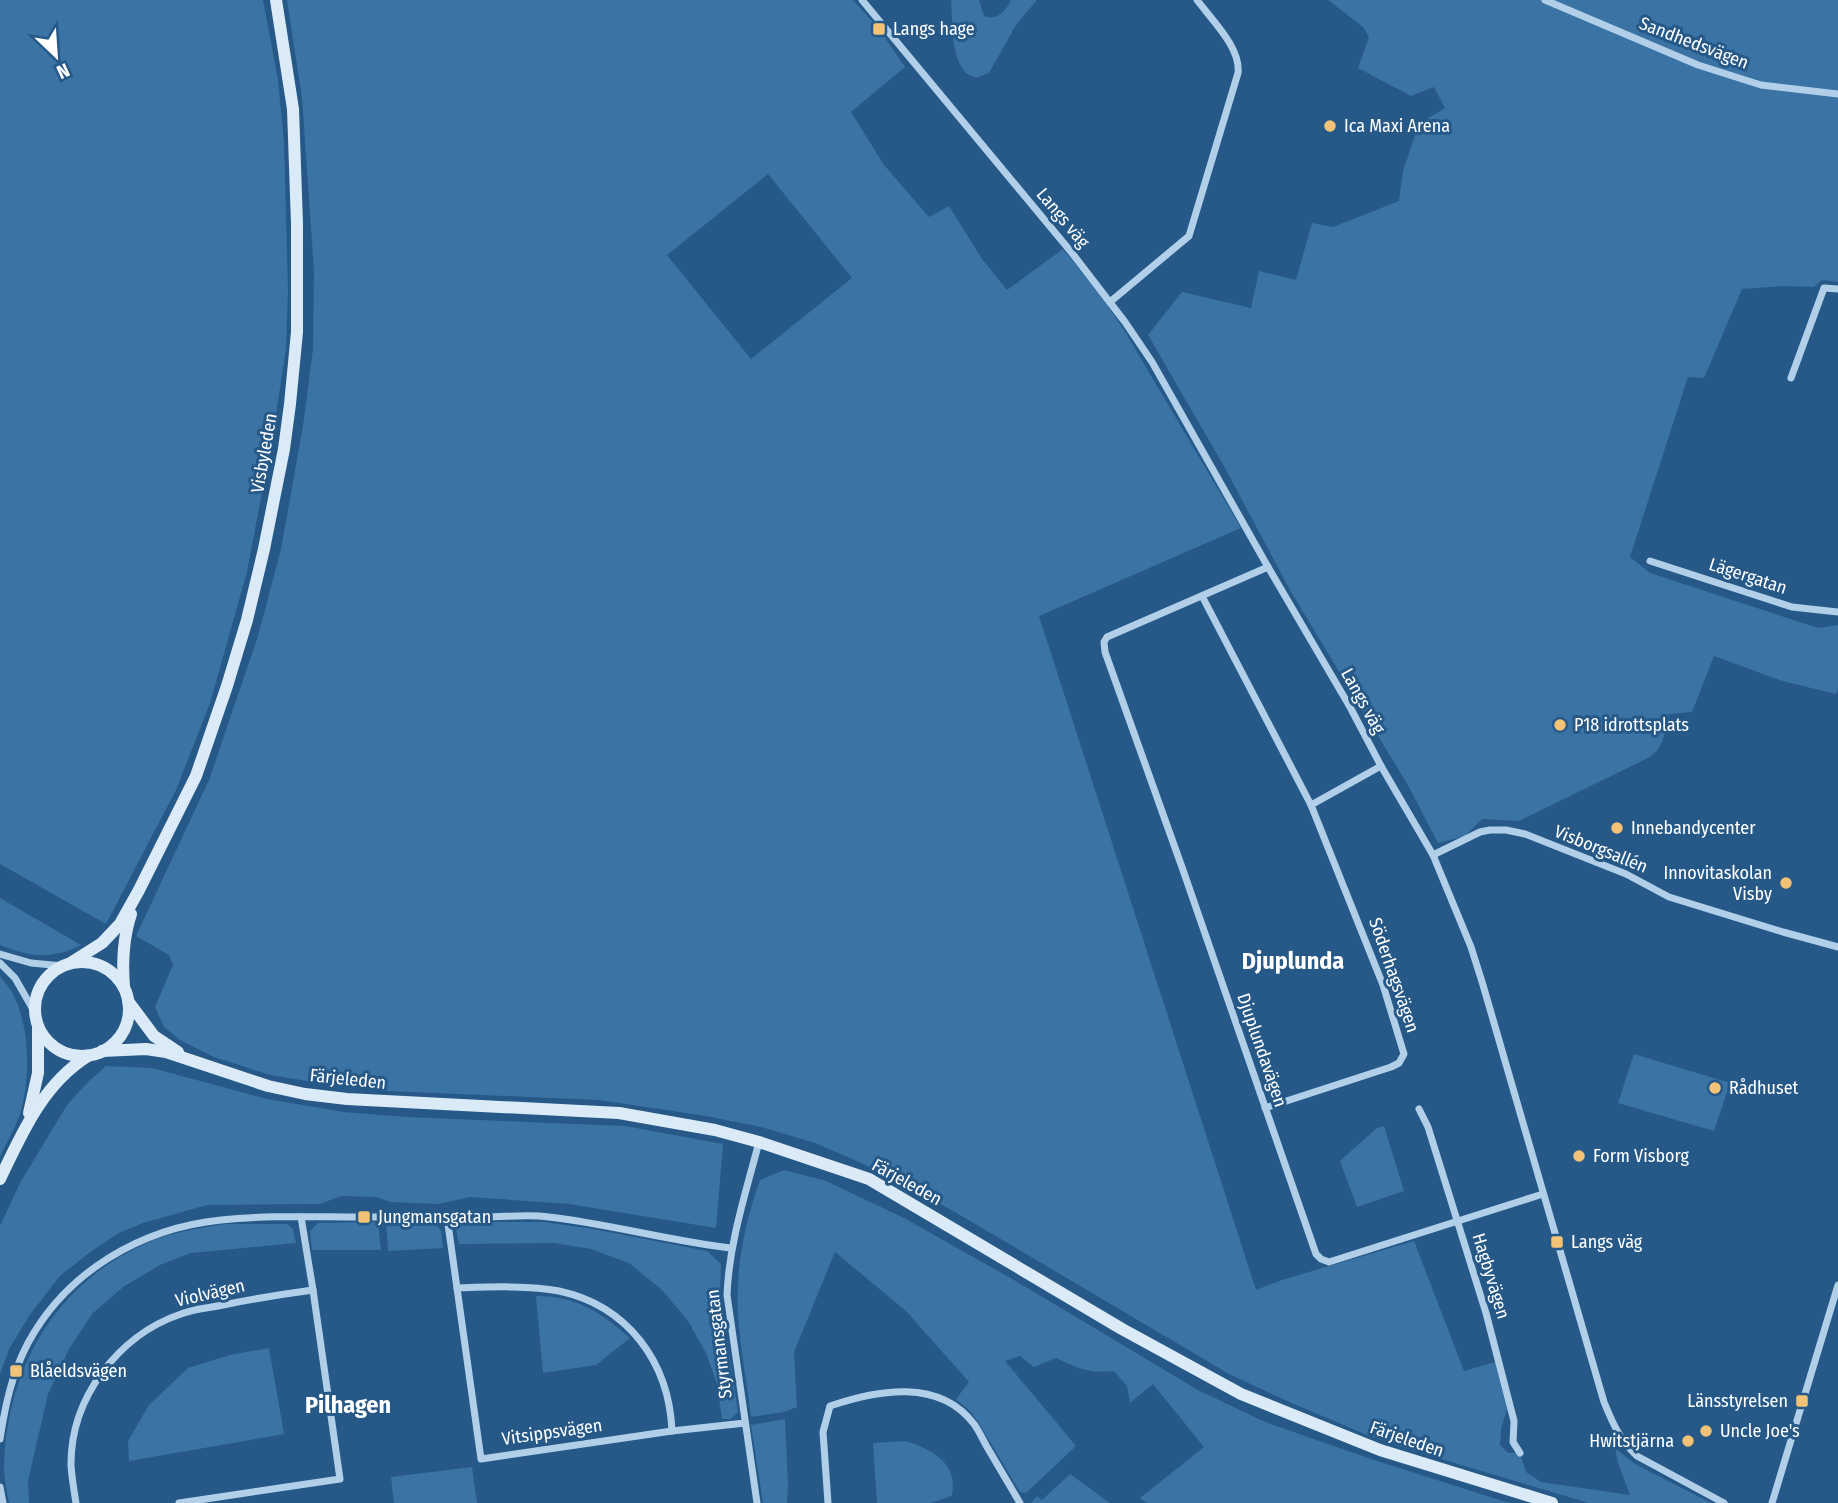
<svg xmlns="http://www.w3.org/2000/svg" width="1838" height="1503" font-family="'Fira Sans Condensed',sans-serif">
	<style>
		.green { fill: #3a73a4; fill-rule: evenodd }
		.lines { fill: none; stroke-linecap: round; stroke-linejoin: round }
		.minor { stroke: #b1cfe9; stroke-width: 7 }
		.secondary { stroke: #dbeaf7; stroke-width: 12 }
		.poi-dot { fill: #f2c376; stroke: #265987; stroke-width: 2.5 }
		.labels { text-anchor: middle; stroke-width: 6; stroke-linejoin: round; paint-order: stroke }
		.poi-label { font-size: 18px; fill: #fff; stroke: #265987; text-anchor: start }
		.street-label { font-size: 18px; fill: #fff; stroke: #265987 }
		.district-label { font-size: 24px; font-weight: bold; fill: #fff; stroke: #265987 }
	</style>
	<rect width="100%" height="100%" fill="#265987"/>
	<g class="green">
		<polygon points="0,0 263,0 278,80 284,142 288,289 286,349 273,434 247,572 210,703 176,790 106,924 0,864"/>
		<path d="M287 0H853L879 29 905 67 851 112 884 165 929 217 949 206 982 259 1007 290 1063 249 1103 299 1124 330 1241 528 1039 616 1256 1290 1282 1280 1414 1241 1464 1371 1495 1362 1507 1409 1501 1429 1500 1445 1508 1453H1520L1526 1472 1541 1482 1630 1495 1618 1463 1615 1448 1635 1464 1711 1503H1589L1411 1450 1367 1435 1287 1401 1229 1374 955 1212 875 1169 815 1143 761 1127 706 1116 599 1100 388 1091 319 1083 270 1075 214 1057 180 1040 164 1027 155 1007 173 965 169 955 136 936 209 780 258 636 281 549 303 426 313 349 314 271 302 98ZM768 174 852 278 751 359 667 255Z"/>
		<path d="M951 0H979L984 16C997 21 1006 11 1011 0H1037L1016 25 989 73 976 78C975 77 967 74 966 73 950 56 953 21 951 0Z"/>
		<path d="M1328 0H1838V282L1822 280 1814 287 1785 286 1742 289 1704 378 1688 377 1630 557 1650 573 1818 628 1838 625V689L1836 694 1782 681 1714 656 1692 712 1669 714C1665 731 1665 746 1650 757L1519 821 1482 819 1465 836 1438 843 1409 787 1291 592 1225 468 1148 335 1182 292 1251 308 1259 271 1296 280 1312 223 1333 227 1399 201 1403 171 1419 124 1445 108 1434 87 1411 96 1358 68 1369 37 1363 27Z"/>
		<path d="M0 898 81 945C52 960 29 957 0 945Z"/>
		<path d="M0 976C3 980 7 985 10 989 31 1022 31 1082 19 1117 14 1130 6 1144 0 1157Z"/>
		<polygon points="1634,1054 1730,1083 1714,1131 1618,1103"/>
		<polygon points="106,1066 152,1068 267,1099 344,1112 407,1117 625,1126 723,1144 716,1228 569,1204 470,1197 438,1204 391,1202 376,1197 341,1196 320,1204 207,1205 143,1223 117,1234 89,1253 60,1276 29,1316 9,1349 0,1374 0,1226 20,1183 67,1105 89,1081"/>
		<polygon points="1384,1126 1404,1191 1357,1207 1340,1161 1377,1128"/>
		<path d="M784 1170 826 1181 904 1218 1014 1280 1198 1390 1265 1422 1368 1458 1509 1503H1147L1140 1498 1204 1447 1153 1384 1130 1403 1127 1386 1114 1371C1088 1374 1078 1368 1056 1358L1034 1367 1020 1356 1005 1361 1076 1446 1026 1493 1020 1492 978 1422 971 1412 956 1399 969 1382 906 1311 835 1252 794 1352 797 1407 784 1412 751 1417C747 1383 740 1348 738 1314 735 1269 745 1222 760 1180Z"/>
		<polygon points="378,1222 381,1250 312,1250 310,1231 318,1223"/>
		<polygon points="386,1222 435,1223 441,1231 443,1248 388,1251"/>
		<polygon points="464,1222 544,1222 593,1229 707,1251 721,1264 720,1293 738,1412 731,1419 722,1419 717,1384 706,1353 688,1321 662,1290 629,1263 591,1249 554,1243 459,1244 456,1229"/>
		<path d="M226 1224H287L293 1229 296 1243 191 1253 160 1265 123 1287 92 1314 69 1349 48 1394 28 1481 29 1503H9C7 1491 4 1478 4 1466 7 1367 56 1282 149 1242 173 1232 200 1228 226 1224Z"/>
		<path d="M536 1296C577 1296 600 1312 630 1338L596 1365 543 1373Z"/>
		<polygon points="269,1348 284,1434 129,1461 128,1441 149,1405 188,1368 230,1355"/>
		<polygon points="785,1419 788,1484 787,1503 763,1503 751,1425"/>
		<path d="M906 1441C933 1450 958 1463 952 1496L930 1503H877L873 1443Z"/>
		<polygon points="472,1467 477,1503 394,1503 391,1477"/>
		<polygon points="1070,1474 1110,1503 1031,1503 1037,1496 1042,1500"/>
	</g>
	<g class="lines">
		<g class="minor">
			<path d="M862 0 1072 253 1125 322 1152 362 1268 567 1350 707 1381 766 1433 855 1471 947 1483 985 1604 1402C1613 1424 1620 1440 1637 1456L1724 1503"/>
			<polyline points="1545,0 1698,65 1761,85 1838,94"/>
			<path d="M1110 302 1189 236 1238 73C1241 48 1212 20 1197 0"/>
			<polyline points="1791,378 1824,288 1838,289"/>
			<polyline points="1650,561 1792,607 1838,612"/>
			<polyline points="1268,567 1107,637 1104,642 1105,652 1183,870 1316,1254 1321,1259 1329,1262 1543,1194"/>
			<polyline points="1202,596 1311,805 1383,985 1404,1054 1399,1063 1391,1067 1265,1108"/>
			<polyline points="1311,805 1381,766"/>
			<polyline points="1433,855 1480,832 1490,830 1506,830 1525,834 1626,874 1669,897 1783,932 1838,947"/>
			<polyline points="0,954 31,963 63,966"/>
			<polyline points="0,963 15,978 35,1013"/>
			<polyline points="1419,1109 1428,1127 1486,1313 1514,1421 1513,1442 1520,1453"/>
			<polyline points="447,1217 481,1459 672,1431 745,1423"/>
			<path d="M457 1288C487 1287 529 1285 559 1291 628 1306 669 1362 672 1431"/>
			<path d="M0 1439C5 1406 12 1373 28 1343 67 1271 142 1228 221 1220 266 1215 313 1217 358 1217 401 1217 443 1217 485 1217 506 1217 528 1214 549 1217 610 1224 670 1241 731 1248"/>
			<polyline points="0,1487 3,1503"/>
			<path d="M76 1503C74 1491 72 1478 71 1466 70 1399 118 1335 181 1314 194 1309 209 1308 223 1305 253 1299 283 1294 313 1290"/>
			<polyline points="179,1503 340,1479 313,1290 301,1217"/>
			<path d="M757 1503 727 1295C729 1243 746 1192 759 1142"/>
			<path d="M828 1503 823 1432 830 1406C877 1390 939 1378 974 1424 979 1431 983 1440 987 1447 998 1466 1009 1484 1020 1503"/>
			<polyline points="1772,1503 1838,1285"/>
		</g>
		<g class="secondary">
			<circle cx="82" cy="1009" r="47"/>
			<polyline points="72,962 102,943 120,924 139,890 196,776 227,686 247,620 264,549 284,449 290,404 297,332 297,224 293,109 276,0"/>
			<path d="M124 986C122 961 123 938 131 914"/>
			<polyline points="128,1001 154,1036 178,1052"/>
			<polyline points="102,1051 146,1049 166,1052 268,1086 305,1094 347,1099 619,1113 715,1130 759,1142 869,1179 1122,1329 1241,1394 1380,1450 1552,1503"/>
			<polyline points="29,1113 38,1073 38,1027"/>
			<path d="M0 1179C22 1133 43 1084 88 1056"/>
		</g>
	</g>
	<g class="poi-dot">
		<rect x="872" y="22" width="14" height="14" rx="3.5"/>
		<circle cx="1330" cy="126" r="7"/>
		<circle cx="1560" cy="725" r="7"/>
		<circle cx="1617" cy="828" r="7"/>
		<circle cx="1786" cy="883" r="7"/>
		<circle cx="1715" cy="1088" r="7"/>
		<circle cx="1579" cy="1156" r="7"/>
		<rect x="357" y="1210" width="14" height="14" rx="3.5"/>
		<rect x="1550" y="1235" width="14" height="14" rx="3.5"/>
		<rect x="9" y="1364" width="14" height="14" rx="3.5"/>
		<rect x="1795" y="1394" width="14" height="14" rx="3.5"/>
		<circle cx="1706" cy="1431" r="7"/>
		<circle cx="1688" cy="1441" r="7"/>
	</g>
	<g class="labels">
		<g class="poi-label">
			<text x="893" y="35">Langs hage</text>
			<text x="1344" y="132">Ica Maxi Arena</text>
			<text x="1574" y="731">P18 idrottsplats</text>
			<text x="1631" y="834">Innebandycenter</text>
			<text x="1772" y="879" text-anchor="end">Innovitaskolan<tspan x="1772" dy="21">Visby</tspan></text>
			<text x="1729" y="1094">Rådhuset</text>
			<text x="1593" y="1162">Form Visborg</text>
			<text x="378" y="1223">Jungmansgatan</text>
			<text x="1571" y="1248">Langs väg</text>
			<text x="30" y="1377">Blåeldsvägen</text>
			<text x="1788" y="1407" text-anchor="end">Länsstyrelsen</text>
			<text x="1720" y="1437">Uncle Joe's</text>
			<text x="1674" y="1447" text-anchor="end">Hwitstjärna</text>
		</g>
		<g class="street-label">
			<text transform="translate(1694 43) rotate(21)" y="6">Sandhedsvägen</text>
			<text transform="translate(1063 218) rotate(50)" y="6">Langs väg</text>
			<text transform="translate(264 453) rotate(-80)" y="6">Visbyleden</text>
			<text transform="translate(1748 576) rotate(18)" y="6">Lägergatan</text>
			<text transform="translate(1363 701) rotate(61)" y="6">Langs väg</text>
			<text transform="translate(1601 849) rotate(22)" y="6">Visborgsallén</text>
			<text transform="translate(1394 975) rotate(71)" y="6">Söderhagsvägen</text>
			<text transform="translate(1262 1050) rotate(71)" y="6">Djuplundavägen</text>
			<text transform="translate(348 1079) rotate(6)" y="6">Färjeleden</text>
			<text transform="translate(907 1182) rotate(29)" y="6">Färjeleden</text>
			<text transform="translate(1491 1276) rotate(73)" y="6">Hagbyvägen</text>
			<text transform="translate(210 1293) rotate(-13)" y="6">Violvägen</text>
			<text transform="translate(719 1344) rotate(-97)" y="6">Styrmansgatan</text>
			<text transform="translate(552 1432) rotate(-8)" y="6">Vitsippsvägen</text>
			<text transform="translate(1407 1439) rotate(19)" y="6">Färjeleden</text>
		</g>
		<g class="district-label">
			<text x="1293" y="969">Djuplunda</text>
			<text x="348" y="1413">Pilhagen</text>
		</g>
	</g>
	<g transform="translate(56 56) rotate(155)" stroke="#265987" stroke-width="5" paint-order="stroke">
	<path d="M0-5L12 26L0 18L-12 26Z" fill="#ffffff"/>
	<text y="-10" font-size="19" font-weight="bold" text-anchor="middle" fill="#ffffff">N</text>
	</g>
</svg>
